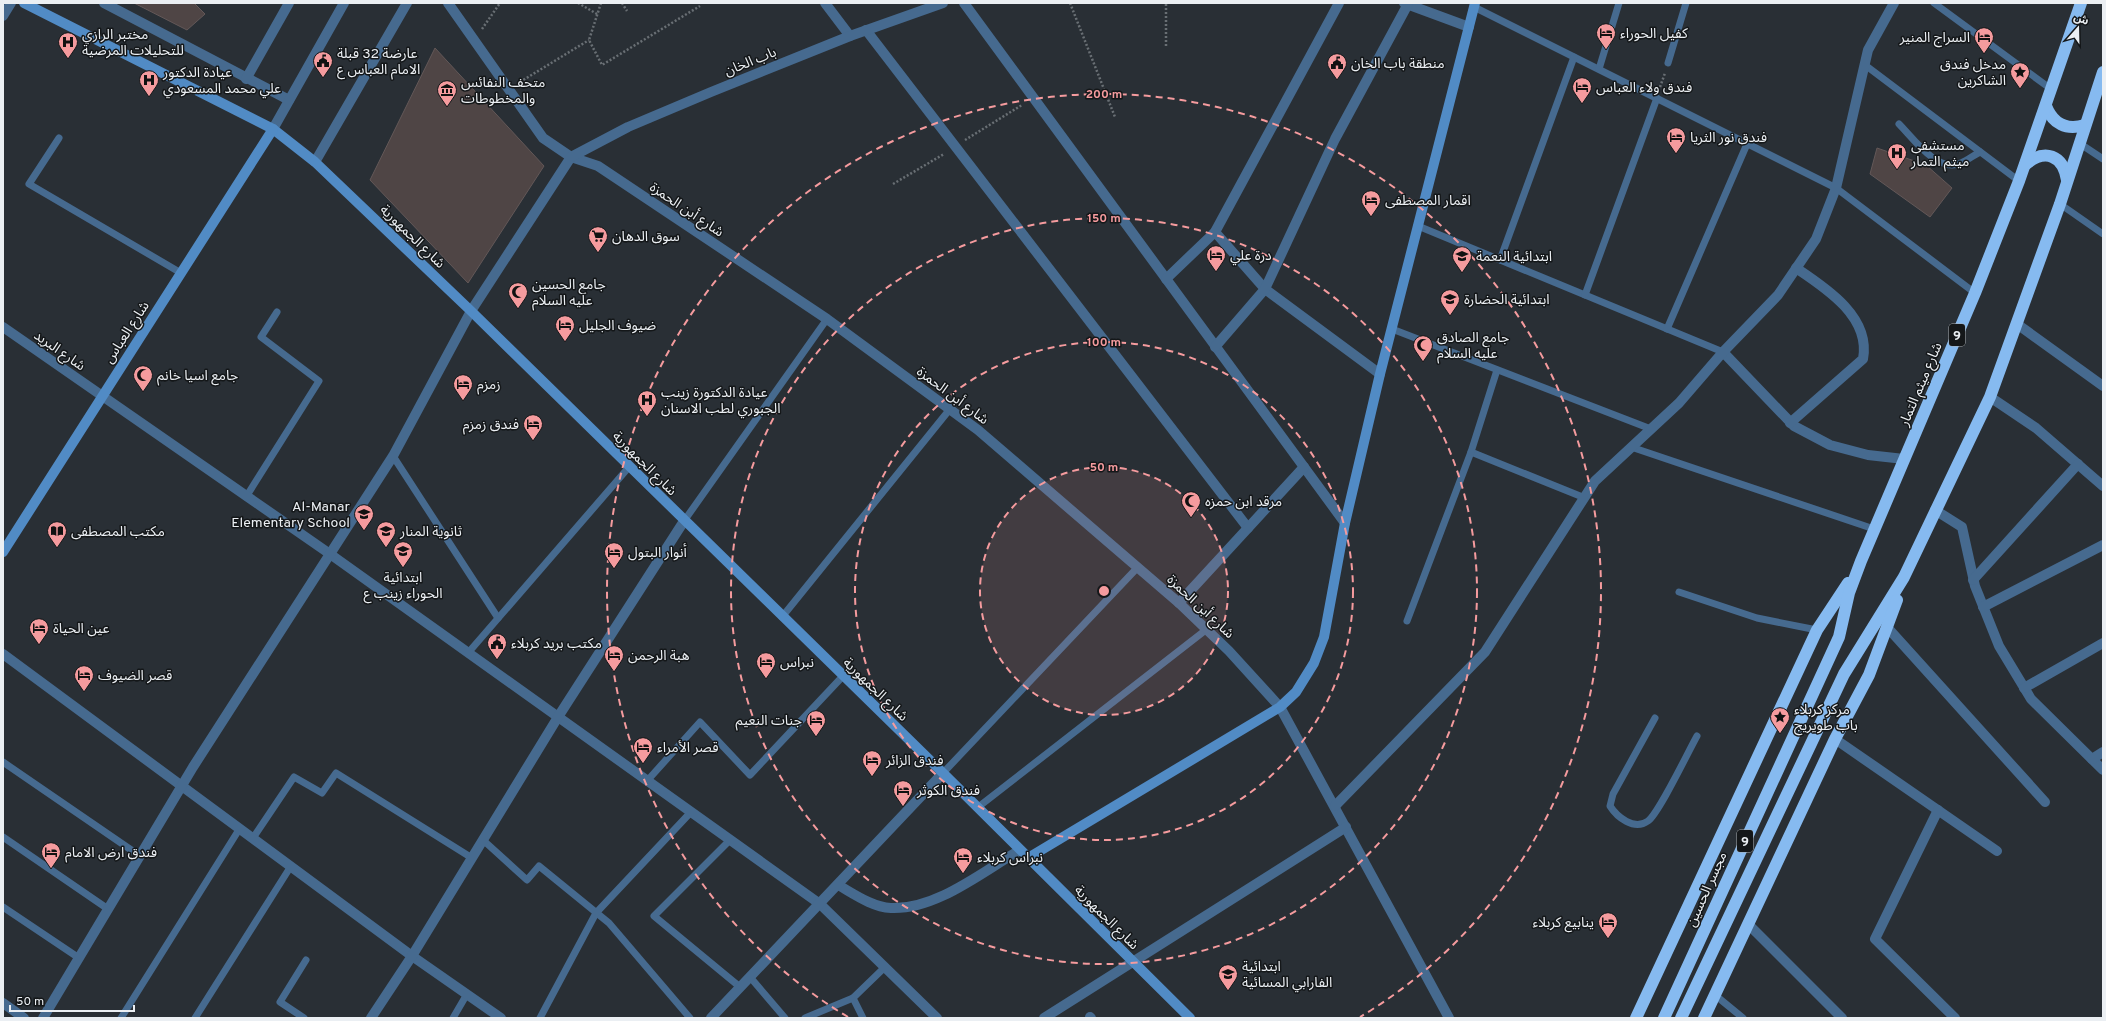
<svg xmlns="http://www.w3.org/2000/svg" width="2106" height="1021" font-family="Overpass,'Noto Sans Arabic',sans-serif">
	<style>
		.building { fill: #4f4545; stroke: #635858 }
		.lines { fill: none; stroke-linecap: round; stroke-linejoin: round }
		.path { stroke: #696f74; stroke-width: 2.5; stroke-dasharray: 2 2; stroke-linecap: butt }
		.lane { stroke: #466a8f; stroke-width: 7 }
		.street { stroke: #466a8f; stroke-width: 10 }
		.secondary { stroke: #518bc5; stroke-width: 10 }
		.highway { stroke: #86baf0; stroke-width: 12 }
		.ring { fill: none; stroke: #f59b9e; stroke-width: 2; stroke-dasharray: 7 5 }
		.labels { text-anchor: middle; stroke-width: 3; stroke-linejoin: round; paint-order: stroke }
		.shield { fill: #141719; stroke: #aaaeb2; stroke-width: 1 }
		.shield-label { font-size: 13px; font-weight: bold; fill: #ebeff3 }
		.poi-label { font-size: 14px; fill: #ebeff3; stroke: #141719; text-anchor: start }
		.street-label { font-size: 14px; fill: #ebeff3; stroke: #141719 }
		.centre { fill: #f59b9e; stroke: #141719; stroke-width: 2 }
		.ring-label { font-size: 12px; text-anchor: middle; font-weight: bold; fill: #f59b9e; stroke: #141719; stroke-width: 3; stroke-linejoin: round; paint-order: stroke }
	</style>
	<rect width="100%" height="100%" fill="#292f35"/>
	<g class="building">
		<polygon points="134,3 194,3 205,14 187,30"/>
		<polygon points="435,48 544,166 468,283 370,180"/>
		<polygon points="1877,148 1926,165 1952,188 1930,217 1870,174"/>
	</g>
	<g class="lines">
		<g class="path">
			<polyline points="578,3 597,14"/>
			<polyline points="601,3 589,40 602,65 700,6"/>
			<polyline points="622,3 627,11"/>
			<polyline points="1070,3 1115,117"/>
			<polyline points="482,29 500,3"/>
			<polyline points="1166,46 1166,3"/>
			<polyline points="520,82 589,40"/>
			<polyline points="1660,87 1665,73"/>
			<polyline points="965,140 1022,105"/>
			<polyline points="893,184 944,154"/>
		</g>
		<g class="lane">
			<polyline points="1934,3 2051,89"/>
			<polyline points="1474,7 1836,188 1975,293"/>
			<polyline points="1668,63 1686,3"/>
			<polyline points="1865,65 2019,181"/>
			<polyline points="1599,69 1619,3"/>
			<path d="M1899 124C1913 138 1938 174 1961 163 1968 160 1974 155 1980 152"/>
			<polyline points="59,138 29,184 181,273"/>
			<polyline points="2079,143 2103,159"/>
			<polyline points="2060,204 2103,234"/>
			<polyline points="1418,226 1723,352"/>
			<polyline points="1500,260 1574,57"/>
			<polyline points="1585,295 1657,98"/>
			<polyline points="1392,329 1651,429"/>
			<polyline points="1667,329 1747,144"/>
			<polyline points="1631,447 1874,529"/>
			<polyline points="1471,452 1585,498"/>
			<polyline points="393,456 498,618"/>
			<polyline points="246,497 319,381 261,337 277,312"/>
			<polyline points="684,521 827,319"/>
			<polyline points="1679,592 1757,618 1817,630"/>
			<polyline points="782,617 950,409"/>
			<polyline points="1407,621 1471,452 1497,370"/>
			<polyline points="468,653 629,467"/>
			<path d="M1655 718 1613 794 1610 806C1617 817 1634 831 1648 821 1659 813 1688 752 1697 736"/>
			<polyline points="3,762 140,856"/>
			<polyline points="943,773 1138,567"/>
			<polyline points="647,781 700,722 750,775 843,676"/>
			<polyline points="977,808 1207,629"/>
			<polyline points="3,837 108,909"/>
			<polyline points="253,838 294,777 322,793 336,773 472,858"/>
			<polyline points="483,840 527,880 539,866 609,923 690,1018"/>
			<polyline points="730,840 654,916 740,987"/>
			<polyline points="3,907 79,958"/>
			<polyline points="750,977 785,1018"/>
			<polyline points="1715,995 1743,1018"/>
			<polyline points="121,1018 240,828"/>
			<polyline points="195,1018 291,866"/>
			<polyline points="304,1018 280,1002 306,960"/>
			<polyline points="453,1018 467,994"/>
			<polyline points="540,1018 596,913 691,812"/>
			<polyline points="805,1018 853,998"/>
			<polyline points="863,1018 853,998 885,967"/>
		</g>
		<g class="street">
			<polyline points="104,3 289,100"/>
			<polyline points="448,3 543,138 571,157 598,166 827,319 978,430 1179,603 1229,651 1280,707 1449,1018"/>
			<polyline points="825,3 850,36"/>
			<polyline points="964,3 1345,523"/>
			<polyline points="1404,3 1469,27"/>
			<polyline points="3,16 11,3"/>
			<polyline points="866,30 1248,528"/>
			<polyline points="246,79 289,3"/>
			<polyline points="273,129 344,3"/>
			<polyline points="315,162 407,3"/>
			<polyline points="1215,232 1265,289 1380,374"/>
			<polyline points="1166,279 1215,232 1339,3"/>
			<polyline points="2017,324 2103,386"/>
			<polyline points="3,327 330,554 820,904 937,1018"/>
			<polyline points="1215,347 1265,289 1335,139 1408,4"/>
			<polyline points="1723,352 1794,426 1830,445 1868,455 1904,459"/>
			<polyline points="1990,397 2036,428 2103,486"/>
			<path d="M1790 423 1863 359C1871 317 1826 288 1796 268"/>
			<polyline points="1935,510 1962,527 1975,586 1999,646 2031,699 2103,770"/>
			<polyline points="1973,580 2078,464"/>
			<polyline points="1179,603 1304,467"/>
			<polyline points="1983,607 2103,545"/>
			<polyline points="1887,627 2045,802"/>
			<polyline points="3,654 412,956 501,1018"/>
			<polyline points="2024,688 2103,643"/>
			<polyline points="1835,739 1997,851"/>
			<polyline points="2092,759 2103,752"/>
			<polyline points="1335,806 1485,652 1595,481 1679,403 1723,352 1778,295 1816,239 1836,188 1868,50 1894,3"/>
			<polyline points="1938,810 1875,939 1955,1018"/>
			<path d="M838 885C854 894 872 907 891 908 936 910 982 872 1020 850"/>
			<polyline points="1748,924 1842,1018"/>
			<polyline points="3,1003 24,1018"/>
			<polyline points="1090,1017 1091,1018"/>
			<polyline points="43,1018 193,767 393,456 471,311 571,157 628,127 711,92 850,36 943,3"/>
			<polyline points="371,1018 412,956 558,717 684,521"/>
			<polyline points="711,1018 943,773"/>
			<polyline points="1044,1018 1346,827"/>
		</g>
		<g class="secondary">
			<polyline points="24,3 273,129 315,162 471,311 943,773 1190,1018"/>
			<polyline points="3,552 273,129"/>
			<polyline points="1028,858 1280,707 1296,692 1314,663 1324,637 1345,523 1380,374 1475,3"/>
		</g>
		<g class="highway">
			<path d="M2046 106C2053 124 2066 131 2085 125"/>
			<path d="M2025 165C2045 148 2063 155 2067 180"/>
			<polyline points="1636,1018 1817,630 1848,583"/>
			<polyline points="1664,1018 1839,637 1849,593 1861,561 1975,293 2019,181 2081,3"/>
			<polyline points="1681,1018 1844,674 1904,577 1990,397 2060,204 2103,72"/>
			<polyline points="1704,1018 1835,739 1869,675 1897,600"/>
		</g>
	</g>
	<circle cx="1104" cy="591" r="124" fill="#f59b9e" fill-opacity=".12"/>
	<g class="ring">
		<circle cx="1104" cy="591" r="124"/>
		<circle cx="1104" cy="591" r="249"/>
		<circle cx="1104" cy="591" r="373"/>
		<path d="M848 1017A497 497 0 1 1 1360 1017"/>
	</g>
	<defs>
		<g id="hotel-pin" transform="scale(1)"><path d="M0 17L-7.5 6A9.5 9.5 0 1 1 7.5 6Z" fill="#f59b9e" stroke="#141719"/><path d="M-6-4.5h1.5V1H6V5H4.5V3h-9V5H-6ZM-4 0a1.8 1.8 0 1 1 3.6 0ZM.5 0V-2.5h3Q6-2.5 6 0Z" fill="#111"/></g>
		<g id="hospital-pin" transform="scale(1)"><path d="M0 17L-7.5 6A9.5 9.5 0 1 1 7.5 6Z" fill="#f59b9e" stroke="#141719"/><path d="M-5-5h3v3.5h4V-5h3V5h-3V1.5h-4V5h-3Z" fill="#111"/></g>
		<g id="civic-pin" transform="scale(1)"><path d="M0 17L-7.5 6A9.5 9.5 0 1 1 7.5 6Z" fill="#f59b9e" stroke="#141719"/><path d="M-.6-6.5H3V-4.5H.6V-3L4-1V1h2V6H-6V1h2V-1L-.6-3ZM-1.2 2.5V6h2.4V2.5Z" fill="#111"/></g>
		<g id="sight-pin" transform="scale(1)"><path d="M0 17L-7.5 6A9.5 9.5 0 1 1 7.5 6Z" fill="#f59b9e" stroke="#141719"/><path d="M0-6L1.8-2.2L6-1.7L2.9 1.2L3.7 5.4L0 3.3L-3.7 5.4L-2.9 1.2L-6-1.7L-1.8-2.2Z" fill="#111"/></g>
		<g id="museum-pin" transform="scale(1)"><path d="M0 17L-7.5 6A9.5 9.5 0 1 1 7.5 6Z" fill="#f59b9e" stroke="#141719"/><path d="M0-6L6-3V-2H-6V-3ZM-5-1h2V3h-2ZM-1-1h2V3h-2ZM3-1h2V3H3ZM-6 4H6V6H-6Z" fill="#111"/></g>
		<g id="supermarket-pin" transform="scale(1)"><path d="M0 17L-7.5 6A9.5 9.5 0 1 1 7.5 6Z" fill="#f59b9e" stroke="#141719"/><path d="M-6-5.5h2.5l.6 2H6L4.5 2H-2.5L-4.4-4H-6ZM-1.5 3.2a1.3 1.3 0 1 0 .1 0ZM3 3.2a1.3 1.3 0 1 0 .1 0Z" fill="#111"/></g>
		<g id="school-pin" transform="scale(1)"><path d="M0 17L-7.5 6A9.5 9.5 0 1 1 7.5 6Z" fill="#f59b9e" stroke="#141719"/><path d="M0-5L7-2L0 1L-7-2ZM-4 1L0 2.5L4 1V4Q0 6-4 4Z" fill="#111"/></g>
		<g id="mosque-pin" transform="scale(1)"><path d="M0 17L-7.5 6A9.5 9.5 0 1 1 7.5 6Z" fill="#f59b9e" stroke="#141719"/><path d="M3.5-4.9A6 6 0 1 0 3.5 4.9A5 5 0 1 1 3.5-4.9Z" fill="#111"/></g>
		<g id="library-pin" transform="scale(1)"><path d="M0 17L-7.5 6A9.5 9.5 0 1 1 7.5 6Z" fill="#f59b9e" stroke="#141719"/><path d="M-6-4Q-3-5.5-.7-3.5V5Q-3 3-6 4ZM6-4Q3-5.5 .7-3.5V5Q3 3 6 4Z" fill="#111"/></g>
	</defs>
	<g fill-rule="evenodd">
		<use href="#hotel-pin" x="1606" y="33"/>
		<use href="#hotel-pin" x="1984" y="37"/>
		<use href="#hospital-pin" x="68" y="42"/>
		<use href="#civic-pin" x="323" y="61"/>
		<use href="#civic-pin" x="1337" y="63"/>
		<use href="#sight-pin" x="2020" y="72"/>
		<use href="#hospital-pin" x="149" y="80"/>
		<use href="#hotel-pin" x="1582" y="87"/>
		<use href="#museum-pin" x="447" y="90"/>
		<use href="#hotel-pin" x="1676" y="137"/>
		<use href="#hospital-pin" x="1897" y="153"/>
		<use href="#hotel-pin" x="1371" y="200"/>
		<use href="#supermarket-pin" x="598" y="236"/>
		<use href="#hotel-pin" x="1216" y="255"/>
		<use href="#school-pin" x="1462" y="256"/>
		<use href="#mosque-pin" x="518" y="292"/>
		<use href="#school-pin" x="1450" y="299"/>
		<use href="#hotel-pin" x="565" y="325"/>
		<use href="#mosque-pin" x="1423" y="345"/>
		<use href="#mosque-pin" x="143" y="375"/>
		<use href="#hotel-pin" x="463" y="384"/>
		<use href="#hospital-pin" x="647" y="400"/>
		<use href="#hotel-pin" x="533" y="424"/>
		<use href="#mosque-pin" x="1191" y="501"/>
		<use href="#school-pin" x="364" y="514"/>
		<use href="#library-pin" x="57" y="531"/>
		<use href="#school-pin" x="386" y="531"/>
		<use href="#school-pin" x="403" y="551"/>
		<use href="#hotel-pin" x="614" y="552"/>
		<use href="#hotel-pin" x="39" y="628"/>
		<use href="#civic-pin" x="497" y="643"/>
		<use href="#hotel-pin" x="614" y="655"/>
		<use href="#hotel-pin" x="766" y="662"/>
		<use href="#hotel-pin" x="84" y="675"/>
		<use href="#sight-pin" x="1780" y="717"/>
		<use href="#hotel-pin" x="816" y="720"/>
		<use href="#hotel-pin" x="643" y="747"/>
		<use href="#hotel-pin" x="872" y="760"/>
		<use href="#hotel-pin" x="903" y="790"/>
		<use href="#hotel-pin" x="51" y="852"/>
		<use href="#hotel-pin" x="963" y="857"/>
		<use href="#hotel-pin" x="1608" y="922"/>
		<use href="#school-pin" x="1228" y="974"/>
	</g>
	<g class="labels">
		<g class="shield">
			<rect x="1949" y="324" width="16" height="22" rx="3"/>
			<rect x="1737" y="830" width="16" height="22" rx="3"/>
		</g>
		<g class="shield-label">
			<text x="1957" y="340">9</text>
			<text x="1745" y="846">9</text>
		</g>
		<g class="poi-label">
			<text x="1620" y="38">كفيل الحوراء</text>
			<text x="82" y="39">مختبر الرازي<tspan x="82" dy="16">للتحليلات المرضية</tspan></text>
			<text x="1970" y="42" text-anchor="end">السراج المنير</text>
			<text x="337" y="58">عارضة 32 قبلة<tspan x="337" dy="16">الامام العباس ع</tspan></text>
			<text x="1351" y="68">منطقة باب الخان</text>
			<text x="2006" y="69" text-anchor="end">مدخل فندق<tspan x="2006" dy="16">الشاكرين</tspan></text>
			<text x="163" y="77">عيادة الدكتور<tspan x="163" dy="16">علي محمد المسعودي</tspan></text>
			<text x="461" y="87">متحف النفائس<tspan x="461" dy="16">والمخطوطات</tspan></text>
			<text x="1596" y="92">فندق ولاء العباس</text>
			<text x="1690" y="142">فندق نور الثريا</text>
			<text x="1911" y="150">مستشفى<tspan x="1911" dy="16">ميثم التمار</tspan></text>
			<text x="1385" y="205">اقمار المصطفى</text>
			<text x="612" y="241">سوق الدهان</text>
			<text x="1230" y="260">درة علي</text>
			<text x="1476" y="261">ابتدائية النعمة</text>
			<text x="532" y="289">جامع الحسين<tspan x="532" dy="16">عليه السلام</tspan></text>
			<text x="1464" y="304">ابتدائية الحضارة</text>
			<text x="579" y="330">ضيوف الجليل</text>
			<text x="1437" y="342">جامع الصادق<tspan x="1437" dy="16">عليه السلام</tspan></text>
			<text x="157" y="380">جامع اسيا خانم</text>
			<text x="477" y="389">زمزم</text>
			<text x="661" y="397">عيادة الدكتورة زينب<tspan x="661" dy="16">الجبوري لطب الاسنان</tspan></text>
			<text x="519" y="429" text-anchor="end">فندق زمزم</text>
			<text x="1205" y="506">مرقد ابن حمزه</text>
			<text x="350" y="511" text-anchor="end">Al-Manar<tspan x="350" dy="16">Elementary School</tspan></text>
			<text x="71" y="536">مكتب المصطفى</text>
			<text x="400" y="536">ثانوية المنار</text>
			<text x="628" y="557">أنوار البتول</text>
			<text x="403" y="582" text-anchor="middle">ابتدائية<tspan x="403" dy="16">الحوراء زينب ع</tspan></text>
			<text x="53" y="633">عين الحياة</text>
			<text x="511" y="648">مكتب بريد كربلاء</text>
			<text x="628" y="660">هبة الرحمن</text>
			<text x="780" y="667">نبراس</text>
			<text x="98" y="680">قصر الضيوف</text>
			<text x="1794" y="714">مركز كربلاء<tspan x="1794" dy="16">باب طويريج</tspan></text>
			<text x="802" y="725" text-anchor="end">جنات النعيم</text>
			<text x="657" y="752">قصر الأمراء</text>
			<text x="886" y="765">فندق الزائر</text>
			<text x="917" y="795">فندق الكوثر</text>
			<text x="65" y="857">فندق ارض الامام</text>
			<text x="977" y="862">نبراس كربلاء</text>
			<text x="1594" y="927" text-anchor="end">ينابيع كربلاء</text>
			<text x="1242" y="971">ابتدائية<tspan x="1242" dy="16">الفارابي المسائية</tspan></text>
		</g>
		<g class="street-label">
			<text transform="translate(750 61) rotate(-22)" y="5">باب الخان</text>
			<text transform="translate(687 209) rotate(34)" y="5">شارع أبن الحمزة</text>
			<text transform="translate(413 236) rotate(44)" y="5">شارع الجمهورية</text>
			<text transform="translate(126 332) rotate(-57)" y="5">شارع العباس</text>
			<text transform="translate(60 350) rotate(35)" y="5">شارع البريد</text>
			<text transform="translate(1920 384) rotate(-67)" y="5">شارع ميثم التمار</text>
			<text transform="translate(953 395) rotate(37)" y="5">شارع أبن الحمزة</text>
			<text transform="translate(645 463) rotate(45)" y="5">شارع الجمهورية</text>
			<text transform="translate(1201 606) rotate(43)" y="5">شارع أبن الحمزة</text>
			<text transform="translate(876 689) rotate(44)" y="5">شارع الجمهورية</text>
			<text transform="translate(1706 889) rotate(-66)" y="5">مجسر الحسين</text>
			<text transform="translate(1107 917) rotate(45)" y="5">شارع الجمهورية</text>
		</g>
	</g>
	<circle cx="1104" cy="591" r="6" class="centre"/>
	<g class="ring-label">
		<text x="1104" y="98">200 m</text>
		<text x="1104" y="222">150 m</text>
		<text x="1104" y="346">100 m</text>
		<text x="1104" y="471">50 m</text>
	</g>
	<rect width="2106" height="1021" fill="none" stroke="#ebeff3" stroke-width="8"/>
	<g transform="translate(2078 28) rotate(20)" stroke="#141719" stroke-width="3" paint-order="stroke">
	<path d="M0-3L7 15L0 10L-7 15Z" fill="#ebeff3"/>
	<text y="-6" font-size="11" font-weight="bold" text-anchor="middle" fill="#ebeff3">ش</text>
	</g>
	<path d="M10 1005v6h124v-6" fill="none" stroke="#ebeff3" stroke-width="2"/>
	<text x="16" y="1005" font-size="12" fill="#ebeff3" stroke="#141719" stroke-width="3" paint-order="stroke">50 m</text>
</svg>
